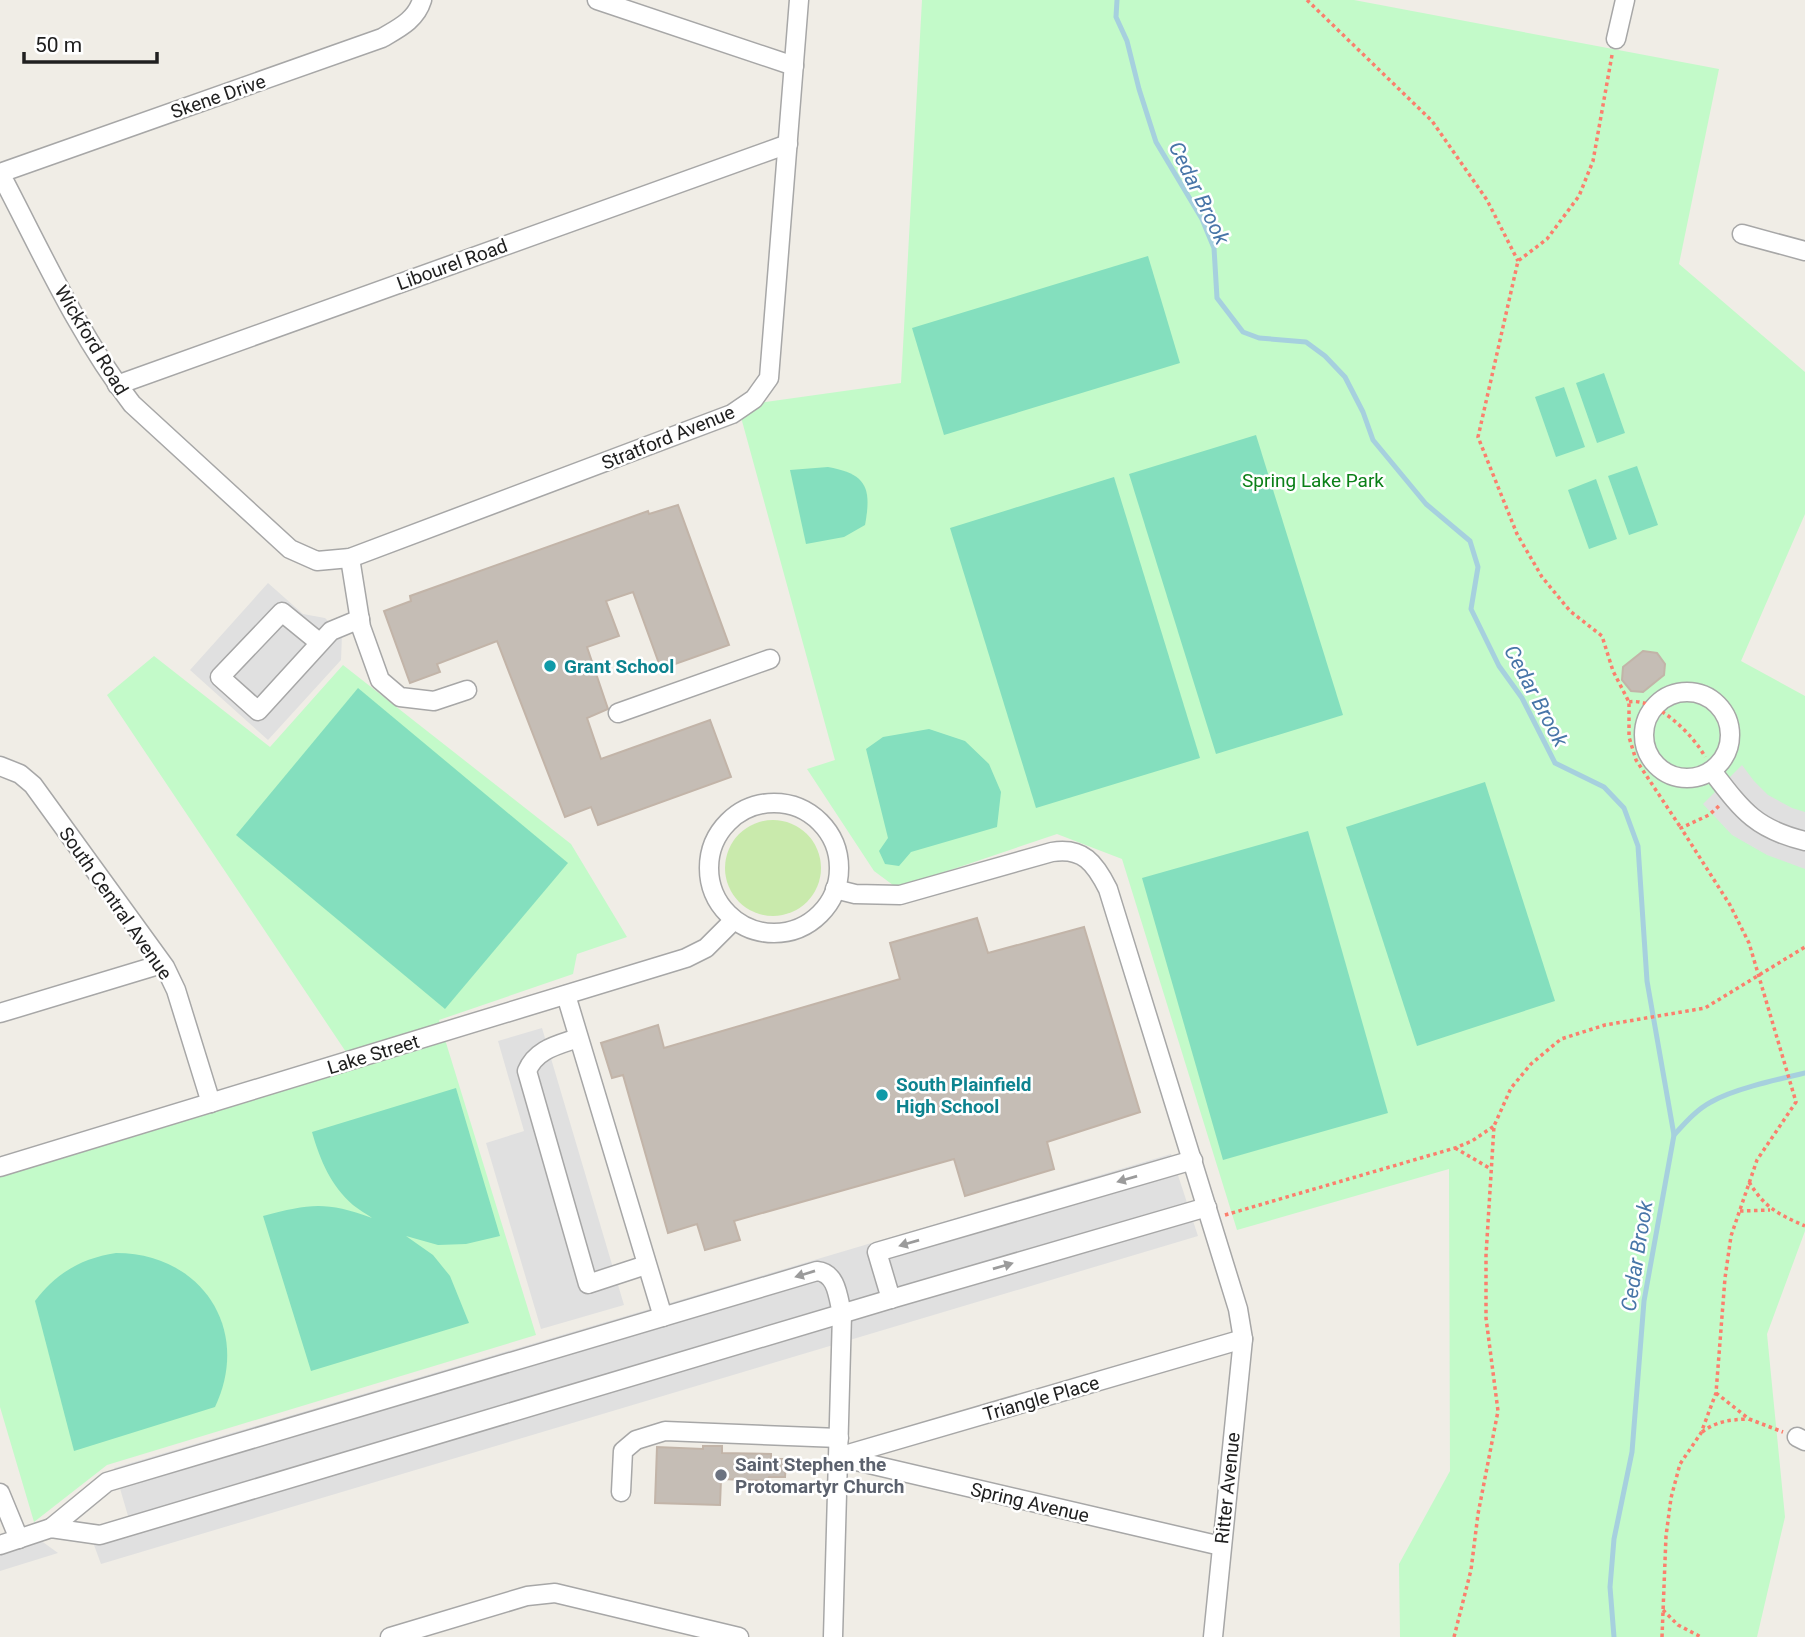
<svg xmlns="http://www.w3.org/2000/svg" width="1805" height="1637" font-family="Roboto,sans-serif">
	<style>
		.grass { fill: #c9eaac }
		.park { fill: #c3fac9 }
		.pitch { fill: #84dfbe }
		.parking { fill: #e0e0e0 }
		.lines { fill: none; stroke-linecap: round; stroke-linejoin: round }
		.stream { stroke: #a6d0de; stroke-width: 5 }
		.building { fill: #c5bdb5; stroke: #c2b4a8; stroke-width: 2 }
		.minor-casing { stroke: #a7a7a7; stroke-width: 21 }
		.path { stroke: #fb7f6d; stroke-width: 3.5; stroke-dasharray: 3.5 3.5; stroke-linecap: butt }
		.minor { stroke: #fff; stroke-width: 18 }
		.oneway { fill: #9b9b9b }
		.culture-dot { fill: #0f9aa8; stroke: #fff; stroke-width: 2.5 }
		.worship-dot { fill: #6b7280; stroke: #fff; stroke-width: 2.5 }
		.labels { text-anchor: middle; stroke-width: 5; stroke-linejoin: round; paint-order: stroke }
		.street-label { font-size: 19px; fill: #202020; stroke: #fff }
		.park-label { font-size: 19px; fill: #0b8018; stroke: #fff }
		.culture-label { font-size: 19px; font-weight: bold; fill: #0d838f; stroke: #fff; text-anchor: start }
		.worship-label { font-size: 19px; font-weight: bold; fill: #5b616d; stroke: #fff; text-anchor: start }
		.water-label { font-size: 21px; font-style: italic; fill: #4876a8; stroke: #fff }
	</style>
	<rect width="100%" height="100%" fill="#f0ede6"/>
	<circle class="grass" cx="773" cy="868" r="48"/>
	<g class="park">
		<polygon points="922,0 1354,0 1719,69 1679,264 1805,372 1805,514 1741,661 1805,696 1805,1231 1767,1334 1785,1517 1757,1637 1400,1637 1399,1564 1450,1471 1449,1169 1237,1230 1122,859 1057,834 897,888 874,871 807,769 835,760 739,410 759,403 901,383"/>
		<polygon points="154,656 270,747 343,665 571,844 627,937 577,954 573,974 439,1020 536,1335 107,1465 34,1522 0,1407 0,1164 350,1058 107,695"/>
	</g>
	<g class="pitch">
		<polygon points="1148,256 1180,363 944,435 912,328"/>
		<polygon points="1604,373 1625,433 1597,443 1576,383"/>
		<polygon points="1564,387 1585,447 1556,457 1535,397"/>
		<polygon points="1256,435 1343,715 1216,754 1129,474"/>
		<polygon points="1637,466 1658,525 1629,535 1608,476"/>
		<path d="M828 467C866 474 872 487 865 525L844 537 806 544 790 470Z"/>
		<polygon points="1114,477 1200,758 1036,808 950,528"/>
		<polygon points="1596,479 1617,539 1589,549 1568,490"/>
		<polygon points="358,688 568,863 445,1009 236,835"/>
		<polygon points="929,729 965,741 989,764 1001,792 997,827 911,852 899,866 885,864 879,851 888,838 866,749 883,737"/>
		<polygon points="1485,782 1555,1001 1417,1046 1346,827"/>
		<polygon points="1308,831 1388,1113 1223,1160 1142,878"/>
		<path d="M456 1088 500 1236 466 1244 438 1245 406 1236 433 1255 450 1276 469 1323 311 1371 263 1216C310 1204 325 1201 372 1218 367 1214 359 1210 353 1205 331 1186 320 1160 312 1132Z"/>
		<path d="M116 1253C201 1253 252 1329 215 1407L74 1451 35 1301C56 1273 82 1258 116 1253Z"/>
	</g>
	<g class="parking">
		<polygon points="268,583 303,614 325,618 342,635 341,660 268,740 190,670"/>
		<polygon points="1742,765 1754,781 1768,795 1792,808 1805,812 1805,869 1767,855 1732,835 1703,804"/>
		<polygon points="542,1028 624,1305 541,1329 486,1143 524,1131 498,1041"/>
		<polygon points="1171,1154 1198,1236 101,1564 94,1545 133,1533 114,1468"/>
		<polygon points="40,1540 58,1553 0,1571 0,1553"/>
	</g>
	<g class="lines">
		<g class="stream">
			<polyline points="1117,0 1116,17 1127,41 1139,89 1156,142 1202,219 1214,248 1217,298 1243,332 1259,338 1306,342 1325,356 1345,377 1363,412 1373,440 1426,504 1470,541 1478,567 1471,609 1499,666 1522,698 1555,763 1604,787 1624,808 1638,846 1647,981 1674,1135 1644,1301 1632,1452 1614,1539 1610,1587 1614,1637"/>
			<path d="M1674 1135C1685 1123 1696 1110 1711 1102 1733 1089 1779 1079 1805 1073"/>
		</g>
	</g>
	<g class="building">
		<polygon points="678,505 729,645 661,669 633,592 606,601 619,636 587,647 608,709 587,718 601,759 710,720 731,777 598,825 591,807 565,817 497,641 437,664 440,672 410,683 384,611 411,601 410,596 648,511 649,514"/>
		<polygon points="1643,651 1657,653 1665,664 1664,675 1643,692 1631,691 1622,680 1623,667"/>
		<polygon points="977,918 988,953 1084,927 1140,1112 1047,1142 1054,1169 965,1196 954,1159 734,1221 740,1240 705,1250 697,1224 668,1233 623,1075 612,1078 601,1043 658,1025 664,1048 900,979 890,943"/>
		<polygon points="703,1446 722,1446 722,1453 771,1454 771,1459 786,1459 785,1477 769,1477 769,1481 721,1479 720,1505 655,1503 657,1447 703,1449"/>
	</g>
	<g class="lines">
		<g class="minor-casing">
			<g id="minor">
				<path d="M422 0C416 20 399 28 382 38L0 173C41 251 78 334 132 404L290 549 317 561 350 558 732 414 754 399 769 378 799 0"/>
				<polyline points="597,0 794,66"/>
				<polyline points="1616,39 1625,0"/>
				<polyline points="1742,234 1805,251"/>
				<polyline points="117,385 788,144"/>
				<polyline points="350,558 361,627 380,680 400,697 434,701 467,690"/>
				<polyline points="320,643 282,612 220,677 258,711 331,631 360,619"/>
				<circle cx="1687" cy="735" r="43"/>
				<polyline points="618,713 770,659"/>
				<polyline points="0,766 20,774 33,785 165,967 176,990 211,1103"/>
				<path d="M1712 771C1742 810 1755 829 1805 841"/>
				<circle cx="774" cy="868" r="65"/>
				<path d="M835 889 855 894 900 895 1052 852C1083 847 1095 863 1108 889L1238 1309 1243 1339 1213 1637"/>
				<polyline points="566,995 663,1317"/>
				<polyline points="0,1013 162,964"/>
				<path d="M578 1038C558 1045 536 1049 527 1071L588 1284 646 1265"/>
				<polyline points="0,1167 686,958 706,948 734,920"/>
				<polyline points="891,1299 877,1252 1193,1160"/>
				<polyline points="1797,1437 1805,1441"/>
				<polyline points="838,1457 1243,1339"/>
				<polyline points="839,1457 1221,1546"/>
				<polyline points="621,1492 623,1451 636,1440 665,1431 839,1438"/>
				<polyline points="0,1493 19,1539"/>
				<path d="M51 1528 107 1482 817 1271C837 1273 838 1297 842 1314L833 1637"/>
				<polyline points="0,1545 51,1528 100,1535 891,1299 1207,1207"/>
				<polyline points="390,1637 527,1596 555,1593 739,1637"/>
			</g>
		</g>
		<g class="path">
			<polyline points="1307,0 1432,121 1487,200 1518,261"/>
			<polyline points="1612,55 1593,161 1579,196 1547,239 1518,261 1478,437 1517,534 1542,577 1570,611 1602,636 1613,671 1629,702 1629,737 1636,760 1681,828"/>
			<path d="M1629 702C1655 697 1694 735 1705 757"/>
			<polyline points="1455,1148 1491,1169"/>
			<path d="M1749 1182C1765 1208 1778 1214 1805 1226"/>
			<polyline points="1740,1211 1770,1210"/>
			<polyline points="1225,1215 1455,1148 1472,1141 1494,1126"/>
			<polyline points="1716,1393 1749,1419 1783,1432"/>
			<path d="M1702 1432C1717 1421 1729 1420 1747 1419"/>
			<polyline points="1663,1610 1678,1625 1701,1637"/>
			<polyline points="1454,1637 1471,1570 1478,1514 1498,1411 1486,1318 1486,1255 1494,1126 1511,1088 1531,1064 1561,1039 1605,1025 1705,1008 1805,947"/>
			<polyline points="1662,1637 1666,1536 1671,1498 1680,1464 1701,1433 1716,1393 1725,1278 1731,1236 1757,1160 1796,1102 1749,943 1730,905 1681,828 1709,815 1720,805"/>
		</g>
		<use href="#minor" class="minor"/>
	</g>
	<defs><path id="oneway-solid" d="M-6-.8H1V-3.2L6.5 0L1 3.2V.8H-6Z" transform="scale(1.75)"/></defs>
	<g class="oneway">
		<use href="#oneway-solid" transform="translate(1127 1179) rotate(164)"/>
		<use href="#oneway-solid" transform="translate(909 1243) rotate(164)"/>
		<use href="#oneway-solid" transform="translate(1003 1266) rotate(-16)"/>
		<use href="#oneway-solid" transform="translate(805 1274) rotate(163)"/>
	</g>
	<g class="culture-dot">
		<circle cx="550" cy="666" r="7"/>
		<circle cx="882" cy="1095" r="7"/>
	</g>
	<circle class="worship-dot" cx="721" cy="1475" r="7"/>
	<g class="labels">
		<g class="street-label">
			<text transform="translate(218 96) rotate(-19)" y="7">Skene Drive</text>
			<text transform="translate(452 264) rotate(-20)" y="7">Libourel Road</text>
			<text transform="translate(92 340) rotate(59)" y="7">Wickford Road</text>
			<text transform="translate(668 437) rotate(-22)" y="7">Stratford Avenue</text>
			<text transform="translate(116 903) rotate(55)" y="7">South Central Avenue</text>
			<text transform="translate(373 1054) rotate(-17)" y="7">Lake Street</text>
			<text transform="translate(1041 1398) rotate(-16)" y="7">Triangle Place</text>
			<text transform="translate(1227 1488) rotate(-84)" y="7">Ritter Avenue</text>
			<text transform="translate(1030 1502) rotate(13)" y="7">Spring Avenue</text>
		</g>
		<g class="park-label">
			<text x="1313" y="487">Spring Lake Park</text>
		</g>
		<g class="culture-label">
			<text x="564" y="673">Grant School</text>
			<text x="896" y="1091">South Plainfield<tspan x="896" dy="22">High School</tspan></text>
		</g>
		<g class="worship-label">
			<text x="735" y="1471">Saint Stephen the<tspan x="735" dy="22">Protomartyr Church</tspan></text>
		</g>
		<g class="water-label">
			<text transform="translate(1199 193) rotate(64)" y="7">Cedar Brook</text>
			<text transform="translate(1536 696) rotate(62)" y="7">Cedar Brook</text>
			<text transform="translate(1637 1256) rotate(-81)" y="7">Cedar Brook</text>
		</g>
	</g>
	<path d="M24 52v10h133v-10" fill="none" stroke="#202020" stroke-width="3.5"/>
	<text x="35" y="52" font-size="21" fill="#202020" stroke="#ffffff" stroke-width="5" paint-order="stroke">50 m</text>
</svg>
